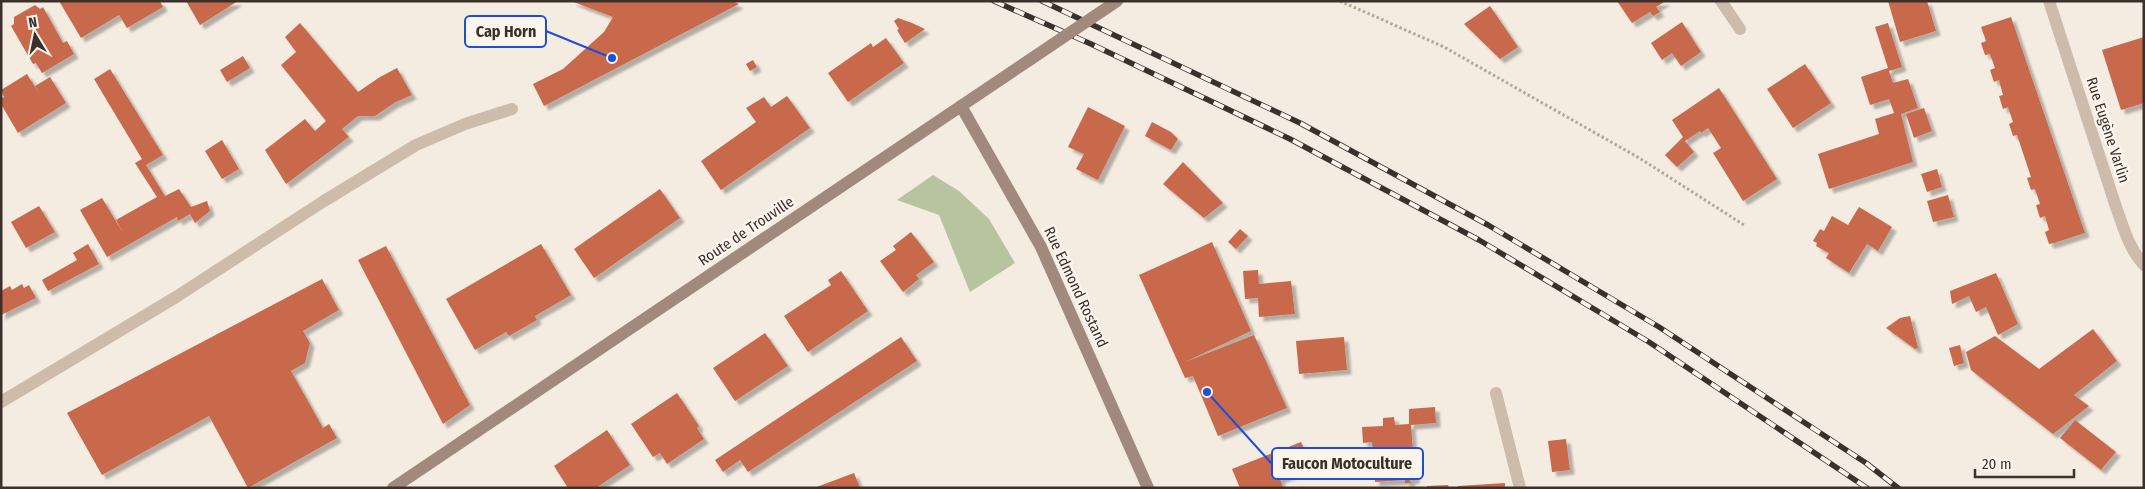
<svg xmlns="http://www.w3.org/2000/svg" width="2145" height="489" font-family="'Fira Sans Condensed',sans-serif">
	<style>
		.green { fill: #b8c4a0 }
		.building { fill: #c8694b; filter: url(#shadow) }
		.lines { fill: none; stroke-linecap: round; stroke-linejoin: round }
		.path { stroke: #b9a596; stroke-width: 3; stroke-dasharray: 2.5 2.5; stroke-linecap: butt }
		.service { stroke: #cdbbac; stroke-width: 12 }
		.minor { stroke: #cdbbac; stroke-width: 12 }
		.secondary { stroke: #a18a7d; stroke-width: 12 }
		.rail-casing { stroke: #3b302b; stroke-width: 5.5 }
		.rail { stroke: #fbf5ee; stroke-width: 4; stroke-dasharray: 11; stroke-linecap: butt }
		.secondary-bridge { stroke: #a18a7d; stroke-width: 12 }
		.labels { text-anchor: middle; stroke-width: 5; stroke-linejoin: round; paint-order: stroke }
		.street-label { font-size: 15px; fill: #3b302b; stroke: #fbf5ee }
		.leader { fill: none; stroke: #1d4ed8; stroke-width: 2 }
		.callout-dot { fill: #1d4ed8; stroke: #fbf5ee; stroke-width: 2 }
		.callout { fill: #fbf5ee; stroke: #1d4ed8; stroke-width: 2 }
		.callout-label { font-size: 16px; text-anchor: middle; font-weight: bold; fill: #3b302b }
	</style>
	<defs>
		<filter id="shadow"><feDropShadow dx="4.5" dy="4.5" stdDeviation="1" flood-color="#0004"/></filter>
	</defs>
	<rect width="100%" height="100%" fill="#f4ebe1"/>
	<polygon class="green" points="933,175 959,191 989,219 1015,263 970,292 939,215 897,200"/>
	<g class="building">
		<polygon points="59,1 160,1 163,7 127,28 119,15 81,38"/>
		<polygon points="186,1 238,1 200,25"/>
		<polygon points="571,1 732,1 739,4 544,106 533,84 563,69 604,32 613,17"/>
		<polygon points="1617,1 1666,1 1656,7 1660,12 1653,16 1650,12 1632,23"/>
		<polygon points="1888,1 1927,1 1936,31 1900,42"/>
		<polygon points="35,5 40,9 43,7 63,43 67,41 74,54 42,73 36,63 33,64 11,26 14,24 14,17"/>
		<polygon points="1490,6 1518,47 1500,59 1464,24"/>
		<polygon points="2011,17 2085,233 2054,243 2049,244 2045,232 2049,230 2045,216 2040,218 2036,205 2040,204 2035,189 2031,190 2027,178 2031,177 2017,135 2013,136 2009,124 2013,122 2008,107 2003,109 1999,96 2003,95 1999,80 1994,82 1990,70 1995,68 1990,54 1985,55 1981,43 1986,41 1981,27"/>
		<polygon points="898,18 912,23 925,29 905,43 897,30 899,29 894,21"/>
		<polygon points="1682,22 1701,52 1681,66 1672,53 1662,60 1651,43"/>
		<polygon points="300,23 358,92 380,77 397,68 412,95 394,103 375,116 358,116 342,129 349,137 286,184 265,150 305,119 315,131 326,121 281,65 296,52 285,37"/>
		<polygon points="1888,23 1902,67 1889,71 1893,83 1908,79 1918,108 1901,114 1913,162 1829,189 1818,154 1879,134 1875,119 1894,113 1889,99 1870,105 1861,77 1888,68 1875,27"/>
		<polygon points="2144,37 2144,103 2121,110 2102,50"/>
		<polygon points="886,38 904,63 848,102 828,73 871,43 873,47"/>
		<polygon points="243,56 250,68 227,82 220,70"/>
		<polygon points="753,60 757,67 750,71 746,64"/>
		<polygon points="1805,64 1831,103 1793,128 1767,89"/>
		<polygon points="110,69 163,155 146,165 165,196 179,189 191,207 207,201 210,211 195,223 190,214 178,221 177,217 107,257 80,210 102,198 123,233 116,220 157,197 135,163 142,159 94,79"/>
		<polygon points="27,74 39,93 35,86 50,77 66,103 18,133 1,104 1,99 4,97 1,90"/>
		<polygon points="1719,88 1777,179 1743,201 1713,153 1721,148 1708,128 1701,133 1700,131 1685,141 1694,152 1677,167 1665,155 1683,137 1672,120"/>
		<polygon points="787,96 810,128 721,190 701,161 756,122 746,108 764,97 771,107"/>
		<polygon points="1088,107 1125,126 1098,180 1076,169 1084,154 1068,147"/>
		<polygon points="1924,108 1932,131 1914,138 1906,114"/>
		<polygon points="1152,122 1171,132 1178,139 1171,150 1145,136"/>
		<polygon points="222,140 239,169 222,179 205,151"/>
		<polygon points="1183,162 1223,203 1204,218 1163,184"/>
		<polygon points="1937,169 1942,187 1927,192 1921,174"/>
		<polygon points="660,189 680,218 594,278 574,249"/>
		<polygon points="1948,195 1954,217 1933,222 1927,201"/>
		<polygon points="39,206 55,232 26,248 11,222"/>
		<polygon points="1859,207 1892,227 1878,251 1867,244 1849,273 1826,258 1829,253 1816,246 1817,243 1813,241 1820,229 1824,231 1832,216 1848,225"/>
		<polygon points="1240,229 1248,236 1236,249 1228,242"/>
		<polygon points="911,232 934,262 916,275 919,279 903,292 880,261 896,250 893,246"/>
		<polygon points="1212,242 1251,331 1185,362 1254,335 1287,408 1218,436 1193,376 1185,378 1139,275"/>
		<polygon points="88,244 99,264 48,291 42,280 77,260 73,253"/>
		<polygon points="541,244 571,295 535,316 537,320 509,336 506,332 475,350 446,299"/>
		<polygon points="386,246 470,405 443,424 358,260"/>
		<polygon points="1258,270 1259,284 1291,281 1295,314 1259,317 1258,298 1245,299 1243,271"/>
		<polygon points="841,271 868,311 808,352 784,316 831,285 828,280"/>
		<polygon points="1996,273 2018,324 1998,335 1986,307 1976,312 1969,296 1952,304 1950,291"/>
		<polygon points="322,279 339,310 303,331 310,343 305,363 291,371 323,428 329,424 337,438 248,488 209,416 102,475 67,413"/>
		<polygon points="22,284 24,288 29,285 36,298 1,315 1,291 10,286 12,290"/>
		<polygon points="1910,316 1918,348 1915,349 1886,328 1900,318"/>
		<polygon points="2093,329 2117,361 2074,395 2089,406 2053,434 1971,370 1966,352 1995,336 2039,369"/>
		<polygon points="765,333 788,366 735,401 713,368"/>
		<polygon points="901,337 917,361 748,472 740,460 723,472 715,460"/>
		<polygon points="1344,337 1347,370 1299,374 1296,341"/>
		<polygon points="1960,345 1964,363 1954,366 1949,348"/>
		<polygon points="677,393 699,426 697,428 704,439 667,464 660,453 653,457 631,424"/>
		<polygon points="1435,407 1436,423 1411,425 1415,479 1410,480 1411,483 1405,483 1405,480 1375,482 1372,442 1363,443 1362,427 1383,426 1383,418 1394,417 1395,425 1409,424 1409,409"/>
		<polygon points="2075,420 2116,452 2101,470 2060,438"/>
		<polygon points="607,430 630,465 596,488 568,488 554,466"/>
		<polygon points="1566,439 1570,470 1552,472 1548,441"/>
		<polygon points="1301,442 1313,466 1280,479 1283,488 1240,488 1232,469"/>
		<polygon points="854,473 860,488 814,488"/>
		<polygon points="1505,483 1505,488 1458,488 1458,486"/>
		<polygon points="1448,485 1449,488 1427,488 1427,486"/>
	</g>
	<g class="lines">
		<polyline class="path" points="1340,1 1444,47 1641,159 1744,225"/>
		<polyline class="service" points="1,402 176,297 324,201 416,145 465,124 512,109"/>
		<g class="minor">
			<polyline points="1721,1 1740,29"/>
			<path d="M2049 1 2116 207C2123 226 2129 249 2144 265"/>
			<polyline points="1496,393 1520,488"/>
		</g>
		<g class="secondary">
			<polyline points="961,106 1041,247 1148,488"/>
			<polyline points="393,488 1031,59"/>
		</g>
		<g class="rail-casing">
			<g id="rail">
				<polyline points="994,1 1091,44 1290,139 1479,240 1649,342 1867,488"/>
				<polyline points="1042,1 1300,123 1488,225 1659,327 1866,463 1898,488"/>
			</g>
		</g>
		<use href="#rail" class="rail"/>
		<polyline class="secondary-bridge" points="1031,59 1117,1"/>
	</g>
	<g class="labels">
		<g class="street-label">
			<text transform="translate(2108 130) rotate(72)" y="5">Rue Eugène Varlin</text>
			<text transform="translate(746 231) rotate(-34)" y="5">Route de Trouville</text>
			<text transform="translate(1076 287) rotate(65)" y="5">Rue Edmond Rostand</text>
		</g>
	</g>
	<path class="leader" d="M612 58L546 31M1207 392L1272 464"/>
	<g class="callout-dot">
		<circle cx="612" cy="58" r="5"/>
		<circle cx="1207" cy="392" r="5"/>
	</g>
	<g class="callout">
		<rect x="465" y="16" width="81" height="31" rx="5"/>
		<rect x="1272" y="448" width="151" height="31" rx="5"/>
	</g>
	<g class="callout-label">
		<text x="506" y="37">Cap Horn</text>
		<text x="1347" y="469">Faucon Motoculture</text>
	</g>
	<rect width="2145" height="489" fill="none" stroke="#3b302b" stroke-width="5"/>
	<g transform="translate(35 35) rotate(350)" stroke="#fbf5ee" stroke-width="4" paint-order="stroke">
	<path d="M0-4L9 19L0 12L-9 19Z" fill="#3b302b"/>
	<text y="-8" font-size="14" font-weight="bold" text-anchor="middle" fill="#3b302b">N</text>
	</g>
	<path d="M1975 469v8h99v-8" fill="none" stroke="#3b302b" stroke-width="2.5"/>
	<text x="1982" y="469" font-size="15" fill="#3b302b" stroke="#fbf5ee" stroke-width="4" paint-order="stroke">20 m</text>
</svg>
